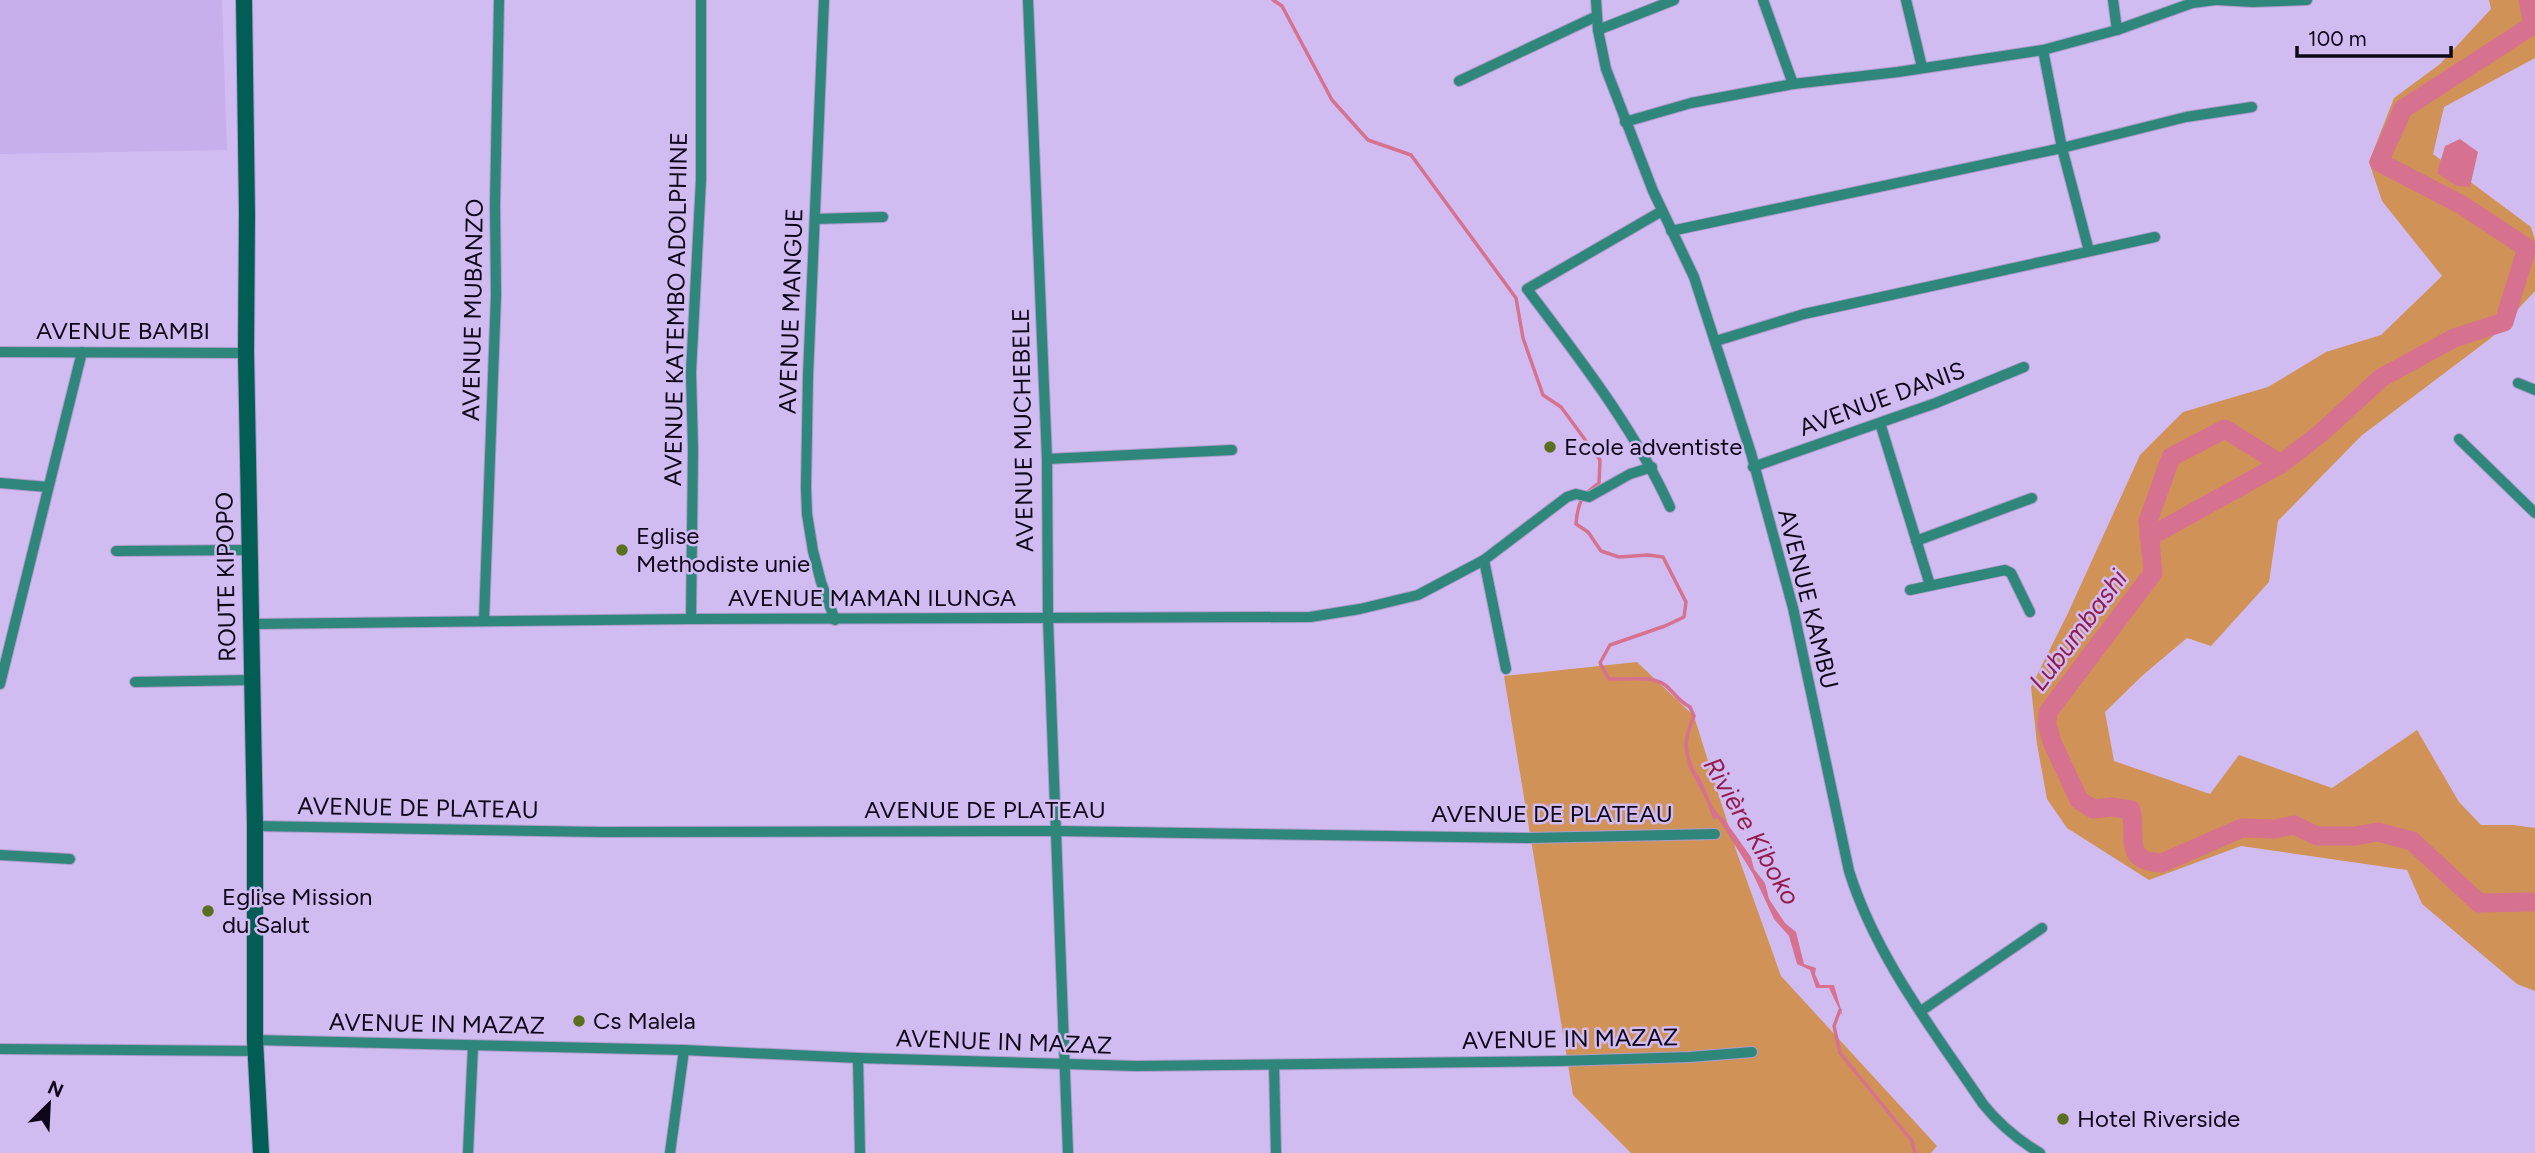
<svg xmlns="http://www.w3.org/2000/svg" width="2535" height="1153" font-family="Figtree,sans-serif">
	<style>
		.built { fill: #c6afea }
		.green { fill: #d19257 }
		.water { fill: #d6728f }
		.lines { fill: none; stroke-linecap: round; stroke-linejoin: round }
		.stream { stroke: #d6728f; stroke-width: 3.5 }
		.river { stroke: #d6728f; stroke-width: 19 }
		.street-casing { stroke: #ae9bcb; stroke-width: 12 }
		.secondary-casing { stroke: #ae9bcb; stroke-width: 18 }
		.street { stroke: #2f877b; stroke-width: 10 }
		.secondary { stroke: #025e54; stroke-width: 16 }
		.poi-dot { fill: #5b6f1e; stroke: #d1bcf2; stroke-width: 2.5 }
		.labels { text-anchor: middle; stroke-width: 5; stroke-linejoin: round; paint-order: stroke }
		.street-label { font-size: 24px; fill: #0f0719; stroke: #d1bcf2 }
		.poi-label { font-size: 24px; fill: #0f0719; stroke: #d1bcf2; text-anchor: start }
		.water-label { font-size: 26px; font-style: italic; fill: #941c4c; stroke: #d1bcf2 }
	</style>
	<rect width="100%" height="100%" fill="#d1bcf2"/>
	<polygon class="built" points="0,0 222,0 227,150 0,154"/>
	<g class="green">
		<polygon points="2489,0 2535,0 2535,58 2444,107 2433,154 2531,227 2535,240 2535,291 2491,338 2361,436 2278,521 2269,582 2211,646 2187,638 2143,675 2105,712 2114,761 2210,794 2239,755 2332,788 2417,730 2459,802 2481,825 2513,825 2535,828 2535,991 2517,984 2422,904 2407,870 2241,846 2149,880 2067,828 2047,799 2037,744 2031,687 2068,613 2140,455 2183,412 2268,387 2326,352 2381,335 2442,276 2382,201 2369,162 2394,98 2440,64 2491,9"/>
		<polygon points="1637,662 1694,716 1737,853 1781,976 1937,1146 1931,1153 1631,1153 1573,1095 1504,676"/>
	</g>
	<g class="water">
		<polygon points="2460,139 2478,152 2470,187 2457,186 2437,173 2445,146"/>
		<path d="M1687 764C1707 775 1705 806 1724 819L1751 857 1754 869 1765 883 1769 899 1785 923 1796 932 1804 964 1816 968 1815 974 1820 985H1834L1843 1017 1829 988H1816L1810 970 1797 964 1789 936 1774 919 1753 874 1718 818 1713 819 1707 802Z"/>
	</g>
	<g class="lines">
		<g class="stream">
			<path d="M1273 0 1282 6 1332 100 1368 140 1411 155 1516 298 1523 338 1543 395 1561 407 1600 460 1599 483C1581 496 1578 502 1576 524L1588 532 1601 551 1619 557 1648 555 1663 557 1686 602 1684 617 1665 626 1610 645 1600 663 1609 679C1626 680 1652 675 1665 685 1674 692 1678 701 1690 707L1694 716C1685 738 1683 746 1692 769"/>
			<polyline points="1840,1010 1834,1026 1840,1053 1912,1141 1915,1153"/>
		</g>
		<g class="river">
			<path d="M2528 0 2533 25 2403 109 2379 162 2462 205 2527 248 2504 322 2454 338 2381 378 2321 433 2281 464 2225 429 2171 457 2148 521 2153 573 2048 712 2047 725 2052 742 2079 800 2093 809 2112 807 2131 810C2137 839 2122 861 2162 863L2242 828 2274 829 2294 825 2317 836H2355L2378 832 2412 841 2479 903 2535 902"/>
			<polyline points="2149,537 2281,464"/>
		</g>
		<g class="street-casing">
			<g id="street">
				<polyline points="824,0 808,376 806,487 807,514 813,551 821,582 835,620"/>
				<polyline points="1028,0 1047,459 1048,619 1068,1153"/>
				<path d="M1596 0 1598 30 1606 69 1653 191 1694 277 1751 453 1793 608 1849 871C1876 957 1933 1030 1983 1104 1999 1124 2018 1140 2040 1153"/>
				<polyline points="1763,0 1793,84"/>
				<polyline points="1906,0 1922,67"/>
				<polyline points="2113,0 2117,30"/>
				<polyline points="2217,0 2253,2 2307,0"/>
				<polyline points="1598,30 1674,0"/>
				<polyline points="2043,50 2062,148 2089,251"/>
				<polyline points="1459,81 1597,16"/>
				<polyline points="1625,122 1691,103 1793,84 1898,72 2043,50 2117,30 2192,3 2215,0"/>
				<path d="M1662 211 1527 289C1579 358 1634 428 1670 507"/>
				<polyline points="815,219 883,217"/>
				<polyline points="1671,231 2062,148 2186,117 2252,107"/>
				<polyline points="1716,341 1804,314 2155,237"/>
				<polyline points="0,352 246,353"/>
				<polyline points="2518,383 2535,390"/>
				<polyline points="1880,423 1930,585"/>
				<polyline points="2459,439 2535,513"/>
				<polyline points="1047,459 1232,450"/>
				<polyline points="1753,467 1936,403 2024,367"/>
				<polyline points="0,483 48,487"/>
				<polyline points="1916,541 2032,498"/>
				<polyline points="116,551 248,550"/>
				<polyline points="1484,560 1506,669"/>
				<polyline points="1910,590 2005,570 2011,573 2030,612"/>
				<polyline points="691,619 693,450 691,372 701,180 701,0"/>
				<polyline points="484,621 496,295 495,205 499,0"/>
				<polyline points="249,624 691,619 1310,617 1360,609 1418,595 1484,560 1567,497 1576,494 1589,497 1630,474 1652,467"/>
				<polyline points="135,682 251,680"/>
				<polyline points="0,684 82,352"/>
				<polyline points="255,826 601,832 1057,831 1528,838 1715,834"/>
				<polyline points="0,855 70,859"/>
				<polyline points="1921,1011 2042,928"/>
				<polyline points="255,1040 684,1050 858,1058 1136,1066 1560,1061 1690,1057 1752,1052"/>
				<polyline points="0,1049 256,1051"/>
				<polyline points="858,1058 860,1153"/>
				<polyline points="1274,1065 1276,1153"/>
				<polyline points="468,1153 473,1046"/>
				<polyline points="670,1153 684,1050"/>
			</g>
		</g>
		<g class="secondary-casing">
			<polyline id="secondary" points="244,0 247,213 246,353 255,826 255,1040 261,1153"/>
		</g>
		<use href="#street" class="street"/>
		<use href="#secondary" class="secondary"/>
	</g>
	<g class="poi-dot">
		<circle cx="1550" cy="447" r="7"/>
		<circle cx="622" cy="550" r="7"/>
		<circle cx="208" cy="911" r="7"/>
		<circle cx="579" cy="1021" r="7"/>
		<circle cx="2063" cy="1119" r="7"/>
	</g>
	<g class="labels">
		<g class="street-label">
			<text transform="translate(676 309) rotate(-89)" y="8">AVENUE KATEMBO ADOLPHINE</text>
			<text transform="translate(473 310) rotate(-89)" y="8">AVENUE MUBANZO</text>
			<text transform="translate(791 311) rotate(-88)" y="8">AVENUE MANGUE</text>
			<text x="123" y="339">AVENUE BAMBI</text>
			<text transform="translate(1882 399) rotate(-20)" y="8">AVENUE DANIS</text>
			<text transform="translate(1023 430) rotate(-91)" y="8">AVENUE MUCHEBELE</text>
			<text transform="translate(226 577) rotate(-91)" y="8">ROUTE KIPOPO</text>
			<text x="872" y="606">AVENUE MAMAN ILUNGA</text>
			<text transform="translate(1808 599) rotate(76)" y="8">AVENUE KAMBU</text>
			<text transform="translate(418 808) rotate(1)" y="8">AVENUE DE PLATEAU</text>
			<text x="985" y="818">AVENUE DE PLATEAU</text>
			<text x="1552" y="822">AVENUE DE PLATEAU</text>
			<text transform="translate(437 1024) rotate(1)" y="8">AVENUE IN MAZAZ</text>
			<text transform="translate(1570 1039) rotate(-1)" y="8">AVENUE IN MAZAZ</text>
			<text transform="translate(1004 1042) rotate(2)" y="8">AVENUE IN MAZAZ</text>
		</g>
		<g class="poi-label">
			<text x="1564" y="455">Ecole adventiste</text>
			<text x="636" y="544">Eglise<tspan x="636" dy="28">Methodiste unie</tspan></text>
			<text x="222" y="905">Eglise Mission<tspan x="222" dy="28">du Salut</tspan></text>
			<text x="593" y="1029">Cs Malela</text>
			<text x="2077" y="1127">Hotel Riverside</text>
		</g>
		<g class="water-label">
			<text transform="translate(2078 630) rotate(-53)" y="9">Lubumbashi</text>
			<text transform="translate(1752 831) rotate(60)" y="9">Rivière Kiboko</text>
		</g>
	</g>
	<g transform="translate(49 1104) rotate(24)" stroke="#d1bcf2" stroke-width="5" paint-order="stroke">
	<path d="M0-5L12 26L0 18L-12 26Z" fill="#0f0719"/>
	<text y="-10" font-size="19" font-weight="bold" text-anchor="middle" fill="#0f0719">N</text>
	</g>
	<path d="M2297 46v10h154v-10" fill="none" stroke="#0f0719" stroke-width="3.5"/>
	<text x="2308" y="46" font-size="21" fill="#0f0719" stroke="#d1bcf2" stroke-width="5" paint-order="stroke">100 m</text>
</svg>
